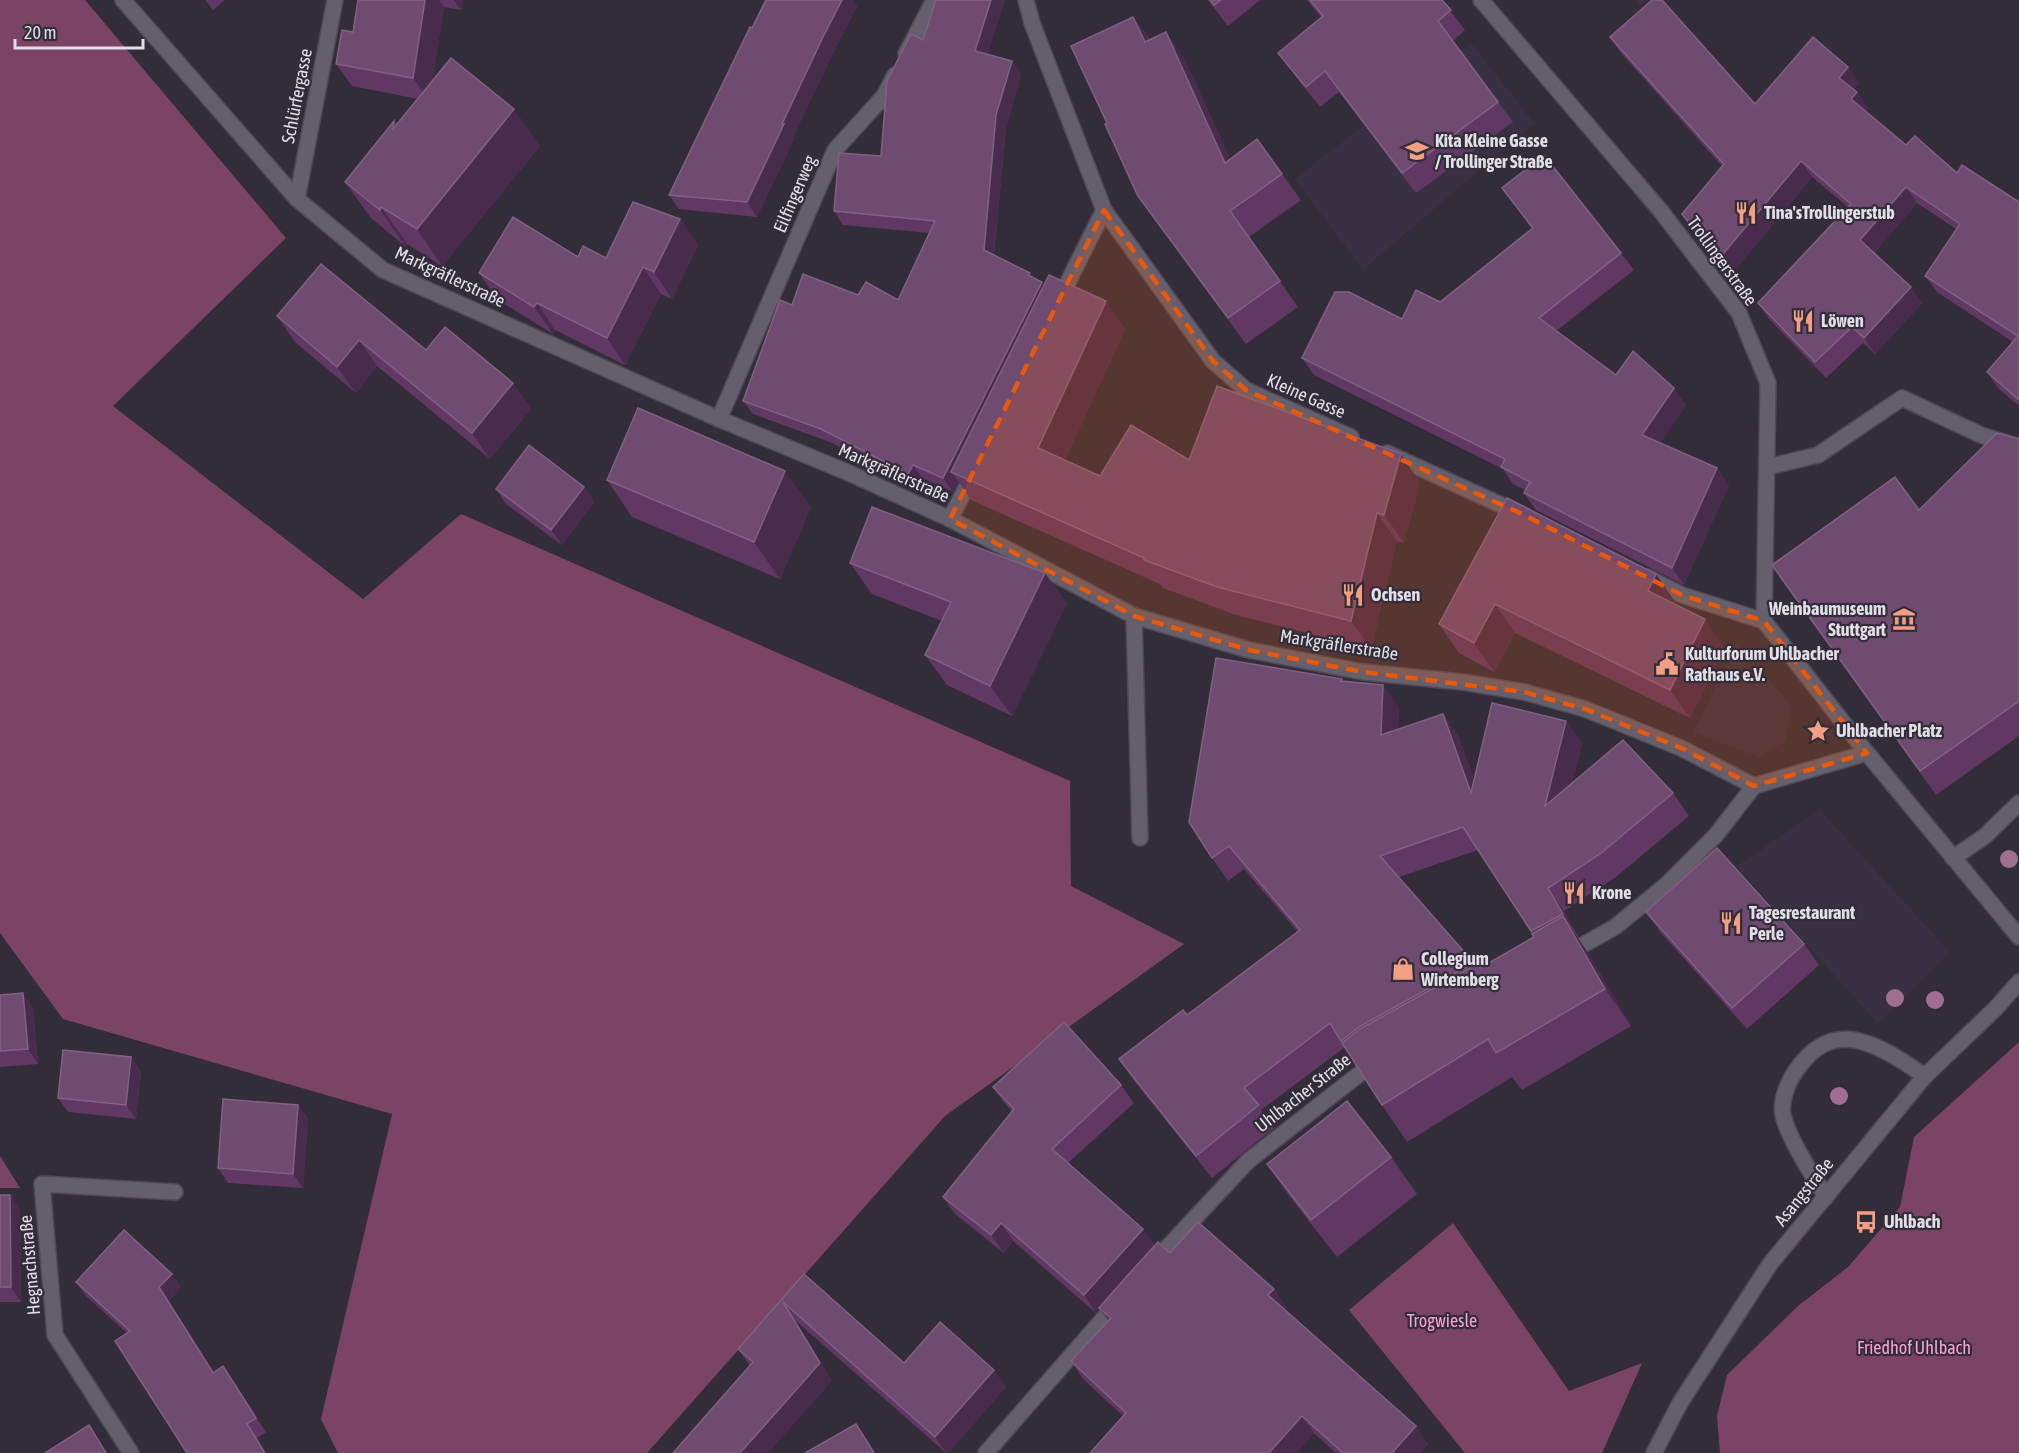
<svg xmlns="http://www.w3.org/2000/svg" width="2019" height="1453" font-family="'Asap Condensed',sans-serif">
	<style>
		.built { fill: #3a3044 }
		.green { fill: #7b4465 }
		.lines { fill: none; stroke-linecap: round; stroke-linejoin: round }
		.minor-casing { stroke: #4f4954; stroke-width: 18 }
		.minor { stroke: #655e6d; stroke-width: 15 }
		.tree { fill: #a06e8f }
		.wall { fill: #613863; fill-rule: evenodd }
		.shaded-wall { fill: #492c4d }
		.building { fill: #6f4a71; stroke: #816183; stroke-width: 1.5 }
		.marked { fill: #e8590c; fill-opacity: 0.2; stroke: #e8590c; stroke-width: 4.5; stroke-dasharray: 12 8; stroke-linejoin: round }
		.labels { text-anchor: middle; stroke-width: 4.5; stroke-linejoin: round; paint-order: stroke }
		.street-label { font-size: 18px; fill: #e2dde6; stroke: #332d3a }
		.poi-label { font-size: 18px; font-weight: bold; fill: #e2dde6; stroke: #332d3a; text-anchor: start }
		.park-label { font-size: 18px; fill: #faa3d5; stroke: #332d3a }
	</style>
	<rect width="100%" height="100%" fill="#332d3a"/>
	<g class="built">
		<polygon points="1471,43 1534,123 1363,270 1295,179"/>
		<polygon points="1736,644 1792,705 1786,741 1759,757 1693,732"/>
		<polygon points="1820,810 1950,952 1878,1024 1737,866"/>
	</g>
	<g class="green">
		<polygon points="0,0 85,0 286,238 113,406 363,599 461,514 1070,781 1071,886 1184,944 945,1116 647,1453 338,1453 321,1419 392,1114 63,1019 0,933"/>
		<polygon points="2019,1042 2019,1453 1720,1453 1717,1416 1727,1375 1798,1306 1848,1267 1900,1207 1914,1137"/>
		<polygon points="0,1156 20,1188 0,1188"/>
		<polygon points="1453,1223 1569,1391 1642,1363 1602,1453 1465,1453 1349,1310"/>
	</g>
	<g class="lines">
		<g class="minor-casing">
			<g id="minor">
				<polyline points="123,0 297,199 383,270 719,419 849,473 950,519 1134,616 1249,650 1363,672 1462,682 1524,692 1585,709 1681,748 1754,786"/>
				<polyline points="1026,0 1032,23 1104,210 1213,361 1246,390 1351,437"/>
				<polyline points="1481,0 1660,210 1739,313 1768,383 1764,621 1867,753"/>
				<polyline points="906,54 934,0"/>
				<polyline points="297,199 335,0"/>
				<polyline points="1058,302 1104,210"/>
				<polyline points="719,419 835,150 884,96 895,75"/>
				<polyline points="1387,453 1521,514"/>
				<polyline points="1767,467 1818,455 1902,398 1981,435 2019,447"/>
				<polyline points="950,519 973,474"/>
				<polyline points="1647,577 1682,595 1764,621"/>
				<polyline points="1134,616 1140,838"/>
				<polyline points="1754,786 1867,753 2019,937"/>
				<polyline points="1953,858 1985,836 2019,803"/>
				<polyline points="1567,954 1615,927 1665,886 1716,835 1754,786"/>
				<path d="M1826 1197C1813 1176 1788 1138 1783 1115 1780 1102 1788 1082 1795 1072 1834 1013 1880 1046 1925 1076"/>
				<polyline points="1152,1264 1248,1161 1376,1061"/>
				<polyline points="131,1453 55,1335 42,1184 175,1192"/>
				<polyline points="986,1453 1118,1302"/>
				<polyline points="1654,1453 1680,1403 1770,1264 1925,1076 1996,1008 2019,982"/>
			</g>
		</g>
		<use href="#minor" class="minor"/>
	</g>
	<g class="tree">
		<circle cx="2009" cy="859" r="9"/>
		<circle cx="1895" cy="998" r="9"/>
		<circle cx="1935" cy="1000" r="9"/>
		<circle cx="1839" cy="1096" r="9"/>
	</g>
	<g class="wall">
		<polygon points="205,0 225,0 213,10"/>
		<polygon points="358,0 463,0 461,10 444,7 432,81 540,146 442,266 407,244 406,247 371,218 345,182 394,121 397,124 418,99 352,86 336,64 353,32"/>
		<polygon points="766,0 853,0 857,6 834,51 793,137 794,139 757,217 679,209 669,195"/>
		<polygon points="1005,0 987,54 1012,61 1021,74 1006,129 994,255 1033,277 1042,282 1044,285 1106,301 1125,329 1065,460 1100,476 1189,460 1420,483 1404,543 1397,541 1371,649 1236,615 1163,588 1160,584 971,500 958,481 953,492 922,478 918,487 830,442 753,414 743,401 792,305 858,295 898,300 930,233 843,225 834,211 881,156 923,40"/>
		<polygon points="1208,0 1260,0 1228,26"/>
		<polygon points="1307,0 1442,0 1465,30 1453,41 1513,122 1416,193 1339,92 1320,107 1293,73 1278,53 1321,17"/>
		<polygon points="1133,17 1150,40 1166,32 1184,58 1230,159 1282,174 1301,200 1249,237 1298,307 1246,344 1138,196 1107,123"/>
		<polygon points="1610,37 1755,104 1848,67 1859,83 1853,90 1857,92 1868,108 1866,111 1906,145 1957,173 2019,202 2019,406 1998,388 1987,372 2013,342 1937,292 1925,276 1956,229 1917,203 1874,253 1922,303 1875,354 1863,343 1826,378 1769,319 1758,303 1848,207 1812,177 1730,276 1682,214 1722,166 1621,53"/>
		<polygon points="1502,188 1621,253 1634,270 1556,331 1616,375 1686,405 1660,443 1729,485 1684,585 1536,510 1524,493 1525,490 1513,484 1503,469 1314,375 1302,358 1402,319 1440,302 1532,229"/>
		<polygon points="680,219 698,245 672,299 661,294 625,365 555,330 553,334 498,300 479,273 578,257 606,258"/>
		<polygon points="277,316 426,350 513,383 531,409 490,459 377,366 356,393 295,342"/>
		<polygon points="2019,439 2019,736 1936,795 1772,565 1919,510"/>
		<polygon points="607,480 811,507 780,579 632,517"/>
		<polygon points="584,487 594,502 562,545 506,504 496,489"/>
		<polygon points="1507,498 1676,603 1675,605 1725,648 1690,718 1515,633 1494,672 1459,653 1439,624"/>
		<polygon points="850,563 1067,603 1012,716 947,685 925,655 942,621 872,594"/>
		<path d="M1344 681 1399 708 1398 729 1443 714 1458 736 1474 780 1582 743 1572 784 1673 793 1689 816 1616 877 1564 911 1578 936 1577 937 1588 953 1631 1026 1522 1090 1512 1077 1407 1142 1382 1105 1345 1047 1261 1110 1274 1128 1212 1178 1135 1082 1119 1059 1187 1015 1298 932 1244 869 1228 881 1212 858ZM1478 850 1534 937 1480 968 1475 965 1399 877Z"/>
		<polygon points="1646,912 1804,944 1819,965 1747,1029 1661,933"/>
		<polygon points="0,995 33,1008 38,1064 0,1067"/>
		<polygon points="131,1057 141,1072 136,1119 68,1112 58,1098"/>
		<polygon points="1121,1085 1134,1103 1068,1163 1155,1246 1170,1253 1274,1289 1286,1307 1284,1309 1428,1444 1420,1453 1336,1453 1314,1433 1297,1453 1090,1453 1123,1416 1083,1379 1071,1361 1108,1321 1100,1309 1096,1313 1013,1241 1004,1253 955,1214 943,1197 1012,1111 1006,1105 993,1087"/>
		<polygon points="298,1105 308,1119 303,1188 228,1183 218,1168"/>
		<polygon points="1391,1157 1417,1194 1337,1257 1293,1201 1267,1164"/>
		<polygon points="0,1195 10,1195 20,1209 21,1302 0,1302"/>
		<polygon points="172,1274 181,1287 169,1301 214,1372 233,1380 266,1432 257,1438 127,1333 86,1296 76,1282"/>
		<polygon points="804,1274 904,1363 1006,1387 948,1453 946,1453 795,1320 832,1381 750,1366 738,1349"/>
	</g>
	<g class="shaded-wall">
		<polygon points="425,0 439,0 444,7 429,101 413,78"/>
		<polygon points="454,0 463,0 461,10"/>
		<polygon points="842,0 853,0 857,6 834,51 793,137 794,139 757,217 747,202 782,124 823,37"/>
		<polygon points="991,0 1005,0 984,64 975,51"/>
		<polygon points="1636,0 1645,0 1640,6"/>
		<polygon points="1133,17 1151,43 1145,42"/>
		<polygon points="1166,32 1184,58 1243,188 1225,163"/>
		<polygon points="1012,61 1021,74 1006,129 993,263 984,250 996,115"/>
		<polygon points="1848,67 1859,83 1850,94 1839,78"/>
		<polygon points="1857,92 1868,108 1862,115 1851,99"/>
		<polygon points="514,109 540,146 442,266 417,229"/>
		<polygon points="1801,161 1812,177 1730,276 1718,260"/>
		<polygon points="1906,187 1917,203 1872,256 1860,240"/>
		<polygon points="381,207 407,244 406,247 380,210"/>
		<polygon points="680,219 698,245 672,299 654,272"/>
		<polygon points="643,267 661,294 625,365 607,338"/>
		<polygon points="1042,282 1051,295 951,472 958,481 953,492 943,478"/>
		<polygon points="1911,287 1922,303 1875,354 1864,338"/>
		<polygon points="1106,301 1125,329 1058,476 1038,448"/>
		<polygon points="537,303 555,330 553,334 534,307"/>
		<polygon points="359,340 377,366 356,393 337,367"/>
		<polygon points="513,383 531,409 490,459 472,433"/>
		<polygon points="1674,388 1686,405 1654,452 1642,435"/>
		<polygon points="1401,454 1420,483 1404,543 1384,515"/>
		<polygon points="913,465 922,478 918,487 908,474"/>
		<polygon points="1717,468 1729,485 1684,585 1672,568"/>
		<polygon points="785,471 811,507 780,579 754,542"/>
		<polygon points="584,487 594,502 562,545 551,530"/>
		<polygon points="1377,513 1397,541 1371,649 1351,621"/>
		<polygon points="1045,573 1067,603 1012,716 990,686"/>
		<polygon points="1656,574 1676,603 1668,620 1648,591"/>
		<polygon points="1495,604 1515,633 1494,672 1474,643"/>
		<polygon points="1705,619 1725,648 1690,718 1670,690"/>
		<polygon points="1383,685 1399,708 1397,757 1381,735"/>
		<polygon points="1443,714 1458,736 1486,816 1471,793"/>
		<polygon points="1566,721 1582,743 1561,829 1545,806"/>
		<polygon points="1548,888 1564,911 1578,936 1563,914"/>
		<polygon points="1563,916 1588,953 1631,1026 1605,989"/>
		<polygon points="23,993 33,1008 38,1064 28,1049"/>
		<polygon points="131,1057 141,1072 136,1119 126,1105"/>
		<polygon points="298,1105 308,1119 303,1188 293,1174"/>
		<polygon points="10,1195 20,1209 21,1302 11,1287"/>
		<polygon points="1001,1223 1013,1241 1004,1253 991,1235"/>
		<polygon points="1143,1229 1156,1247 1096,1313 1084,1295"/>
		<polygon points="172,1274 181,1287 169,1301 223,1386 159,1287"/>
		<polygon points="1274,1289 1286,1307 1281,1313 1268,1295"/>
		<polygon points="783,1302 795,1320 832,1381 768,1453 740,1453"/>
		<polygon points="223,1366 233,1380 266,1432 256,1418"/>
		<polygon points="994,1370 1006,1387 948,1453 946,1453 935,1437"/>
		<polygon points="1302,1416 1314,1433 1297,1453 1269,1453"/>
		<polygon points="856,1424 869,1442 876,1453 874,1453"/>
		<polygon points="1416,1426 1428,1444 1420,1453 1392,1453"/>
	</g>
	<g class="building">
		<polygon points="358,0 425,0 413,78 336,64 342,30 353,32"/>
		<polygon points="766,0 842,0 823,37 782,124 784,124 747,202 669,195 750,27 752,28"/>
		<polygon points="936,0 991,0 975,51 1012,61 996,115 984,250 1030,273 1028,275 1042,282 943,478 913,465 908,474 821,429 743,401 780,300 792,305 803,274 858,295 866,282 898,300 935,221 834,211 839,153 881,156 887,81 911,34 923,40"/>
		<polygon points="1210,0 1221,0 1214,5"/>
		<polygon points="1310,0 1442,0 1451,10 1438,21 1498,102 1402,173 1325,71 1306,87 1278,53 1323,16"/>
		<polygon points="1652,0 1662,0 1755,104 1813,37 1848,67 1839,78 1857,92 1851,99 1906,145 1915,136 1957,173 1962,165 2019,202 2019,400 1987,372 2018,336 1925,276 1960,224 1906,187 1860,240 1911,287 1864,338 1852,327 1815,362 1758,303 1851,204 1801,161 1718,260 1682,214 1724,164 1610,37"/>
		<polygon points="1133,17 1145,42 1166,32 1225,163 1257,139 1282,174 1230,211 1280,281 1228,318 1138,196 1105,124 1107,123 1071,46"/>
		<polygon points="451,58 514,109 417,229 381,207 380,210 345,182 394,121 393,129"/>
		<polygon points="1544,155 1621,253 1539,318 1616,375 1633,351 1674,388 1642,435 1717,468 1672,568 1524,493 1530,482 1501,467 1505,459 1302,358 1335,292 1349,292 1402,319 1416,290 1440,302 1533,228 1502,188"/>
		<polygon points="633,202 680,219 654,272 643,267 607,338 537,303 534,307 479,273 513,217 578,257 583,246 606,258"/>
		<polygon points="321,264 426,350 445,327 513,383 472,433 359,340 337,367 277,316"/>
		<polygon points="1049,275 1106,301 1038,448 1100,476 1131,425 1189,460 1217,386 1401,454 1384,515 1377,513 1351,621 1217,587 1144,560 1144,558 951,472"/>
		<polygon points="638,408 785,471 754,542 607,480"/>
		<polygon points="1997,433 2019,439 2019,701 1920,771 1772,565 1895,477 1919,510"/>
		<polygon points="529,445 584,487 551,530 496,489"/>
		<polygon points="1507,498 1656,574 1648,591 1705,619 1670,690 1495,604 1474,643 1439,624"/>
		<polygon points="872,507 1045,573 990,686 925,655 951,602 850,563"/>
		<polygon points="1216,658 1342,679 1341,681 1383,685 1381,735 1443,714 1471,793 1492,703 1566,721 1545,806 1623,740 1673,793 1600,854 1548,888 1563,914 1531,931 1463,827 1380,856 1474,963 1359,1027 1341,1041 1330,1023 1244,1088 1259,1105 1196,1156 1119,1059 1183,1010 1187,1015 1300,930 1229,846 1212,858 1189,822"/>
		<polygon points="1717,848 1804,944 1732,1008 1646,912"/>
		<polygon points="1563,916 1605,989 1496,1053 1488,1039 1382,1105 1342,1043 1360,1029 1477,964 1480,968 1534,937 1532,934"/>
		<polygon points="23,993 28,1049 0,1051 0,995"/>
		<polygon points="1064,1022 1121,1085 1052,1149 1143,1229 1084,1295 1001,1223 991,1235 943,1197 1014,1109 993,1087"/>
		<polygon points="63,1050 131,1057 126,1105 58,1098"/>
		<polygon points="223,1099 298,1105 293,1174 218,1168"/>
		<polygon points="1347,1101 1391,1157 1311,1220 1267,1164"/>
		<polygon points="0,1195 10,1195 11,1287 0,1287"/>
		<polygon points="1198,1222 1274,1289 1268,1295 1416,1426 1392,1453 1343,1453 1302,1416 1269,1453 1090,1453 1126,1413 1071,1361 1111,1318 1099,1308 1127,1276 1158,1242 1170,1253"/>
		<polygon points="124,1230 172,1274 159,1287 213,1373 223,1366 256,1418 247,1424 265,1453 187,1453 115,1341 130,1331 76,1282"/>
		<polygon points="804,1274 904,1363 940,1322 994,1370 935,1437 783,1302 820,1363 740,1453 673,1453 753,1362 738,1349"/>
		<polygon points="856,1424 874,1453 805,1453"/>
		<polygon points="89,1425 106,1453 45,1453"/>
	</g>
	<path class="marked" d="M1104 210 1213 361 1246 390 1518 512 1682 595 1764 621 1867 753 1754 786 1681 748 1585 709 1524 692 1363 672 1249 650 1134 616 950 519Z"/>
	<defs>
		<g id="school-bare" transform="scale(1.8)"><path d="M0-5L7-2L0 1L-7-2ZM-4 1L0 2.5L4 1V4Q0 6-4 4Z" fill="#f39f83" stroke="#332d3a" stroke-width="2.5" paint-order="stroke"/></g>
		<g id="restaurant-bare" transform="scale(1.8)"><path d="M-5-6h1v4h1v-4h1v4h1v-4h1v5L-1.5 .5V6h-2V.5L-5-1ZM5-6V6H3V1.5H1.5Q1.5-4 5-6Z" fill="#f39f83" stroke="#332d3a" stroke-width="2.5" paint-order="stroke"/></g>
		<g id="museum-bare" transform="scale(1.8)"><path d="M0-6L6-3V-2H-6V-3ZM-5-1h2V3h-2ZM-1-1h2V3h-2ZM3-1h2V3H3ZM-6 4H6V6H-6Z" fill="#f39f83" stroke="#332d3a" stroke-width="2.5" paint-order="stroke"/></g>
		<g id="civic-bare" transform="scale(1.8)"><path d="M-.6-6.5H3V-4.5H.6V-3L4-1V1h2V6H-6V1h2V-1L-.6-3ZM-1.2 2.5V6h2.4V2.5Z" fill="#f39f83" stroke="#332d3a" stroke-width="2.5" paint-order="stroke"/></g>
		<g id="sight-bare" transform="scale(1.8)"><path d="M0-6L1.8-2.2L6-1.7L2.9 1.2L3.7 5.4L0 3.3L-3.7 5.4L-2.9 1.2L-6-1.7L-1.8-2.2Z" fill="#f39f83" stroke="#332d3a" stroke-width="2.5" paint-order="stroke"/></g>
		<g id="shop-bare" transform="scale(1.8)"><path d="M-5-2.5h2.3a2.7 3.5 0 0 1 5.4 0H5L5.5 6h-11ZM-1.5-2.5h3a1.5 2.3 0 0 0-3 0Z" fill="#f39f83" stroke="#332d3a" stroke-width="2.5" paint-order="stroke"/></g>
		<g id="bus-bare" transform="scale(1.8)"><path d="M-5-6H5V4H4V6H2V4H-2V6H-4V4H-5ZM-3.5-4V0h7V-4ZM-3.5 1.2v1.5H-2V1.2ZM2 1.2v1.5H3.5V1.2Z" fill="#f39f83" stroke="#332d3a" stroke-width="2.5" paint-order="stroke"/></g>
	</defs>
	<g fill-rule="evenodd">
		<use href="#school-bare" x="1417" y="151"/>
		<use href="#restaurant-bare" x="1746" y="213"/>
		<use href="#restaurant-bare" x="1803" y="321"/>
		<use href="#restaurant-bare" x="1353" y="595"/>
		<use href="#museum-bare" x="1904" y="619"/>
		<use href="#civic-bare" x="1667" y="664"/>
		<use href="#sight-bare" x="1818" y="731"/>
		<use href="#restaurant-bare" x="1574" y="893"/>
		<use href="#restaurant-bare" x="1731" y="923"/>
		<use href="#shop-bare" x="1403" y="969"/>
		<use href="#bus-bare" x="1866" y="1222"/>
	</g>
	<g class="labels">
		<g class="street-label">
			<text transform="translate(297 96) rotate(-79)" y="6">Schlürfergasse</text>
			<text transform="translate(795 194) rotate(-67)" y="6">Eilfingerweg</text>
			<text transform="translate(1722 261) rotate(54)" y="6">Trollingerstraße</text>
			<text transform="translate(450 277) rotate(25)" y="6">Markgräflerstraße</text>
			<text transform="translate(1306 396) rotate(24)" y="6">Kleine Gasse</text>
			<text transform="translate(894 473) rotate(24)" y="6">Markgräflerstraße</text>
			<text transform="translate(1339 645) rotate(9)" y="6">Markgräflerstraße</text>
			<text transform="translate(1303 1093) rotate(-38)" y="6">Uhlbacher Straße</text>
			<text transform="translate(1804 1192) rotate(-51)" y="6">Asangstraße</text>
			<text transform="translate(30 1265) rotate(-95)" y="6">Hegnachstraße</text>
		</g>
		<g class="poi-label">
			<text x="1435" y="147">Kita Kleine Gasse<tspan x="1435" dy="21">/ Trollinger Straße</tspan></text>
			<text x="1764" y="219">Tina'sTrollingerstub</text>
			<text x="1821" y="327">Löwen</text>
			<text x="1371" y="601">Ochsen</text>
			<text x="1886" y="615" text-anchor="end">Weinbaumuseum<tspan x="1886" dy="21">Stuttgart</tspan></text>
			<text x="1685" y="660">Kulturforum Uhlbacher<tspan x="1685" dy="21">Rathaus e.V.</tspan></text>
			<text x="1836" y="737">Uhlbacher Platz</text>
			<text x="1592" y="899">Krone</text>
			<text x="1749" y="919">Tagesrestaurant<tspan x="1749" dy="21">Perle</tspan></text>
			<text x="1421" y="965">Collegium<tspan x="1421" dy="21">Wirtemberg</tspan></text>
			<text x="1884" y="1228">Uhlbach</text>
		</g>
		<g class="park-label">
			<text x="1442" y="1327">Trogwiesle</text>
			<text x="1914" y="1354">Friedhof Uhlbach</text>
		</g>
	</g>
	<path d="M15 39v9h128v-9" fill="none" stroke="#e2dde6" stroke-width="3"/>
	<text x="24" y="39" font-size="18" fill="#e2dde6" stroke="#332d3a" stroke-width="4.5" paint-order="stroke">20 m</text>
</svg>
